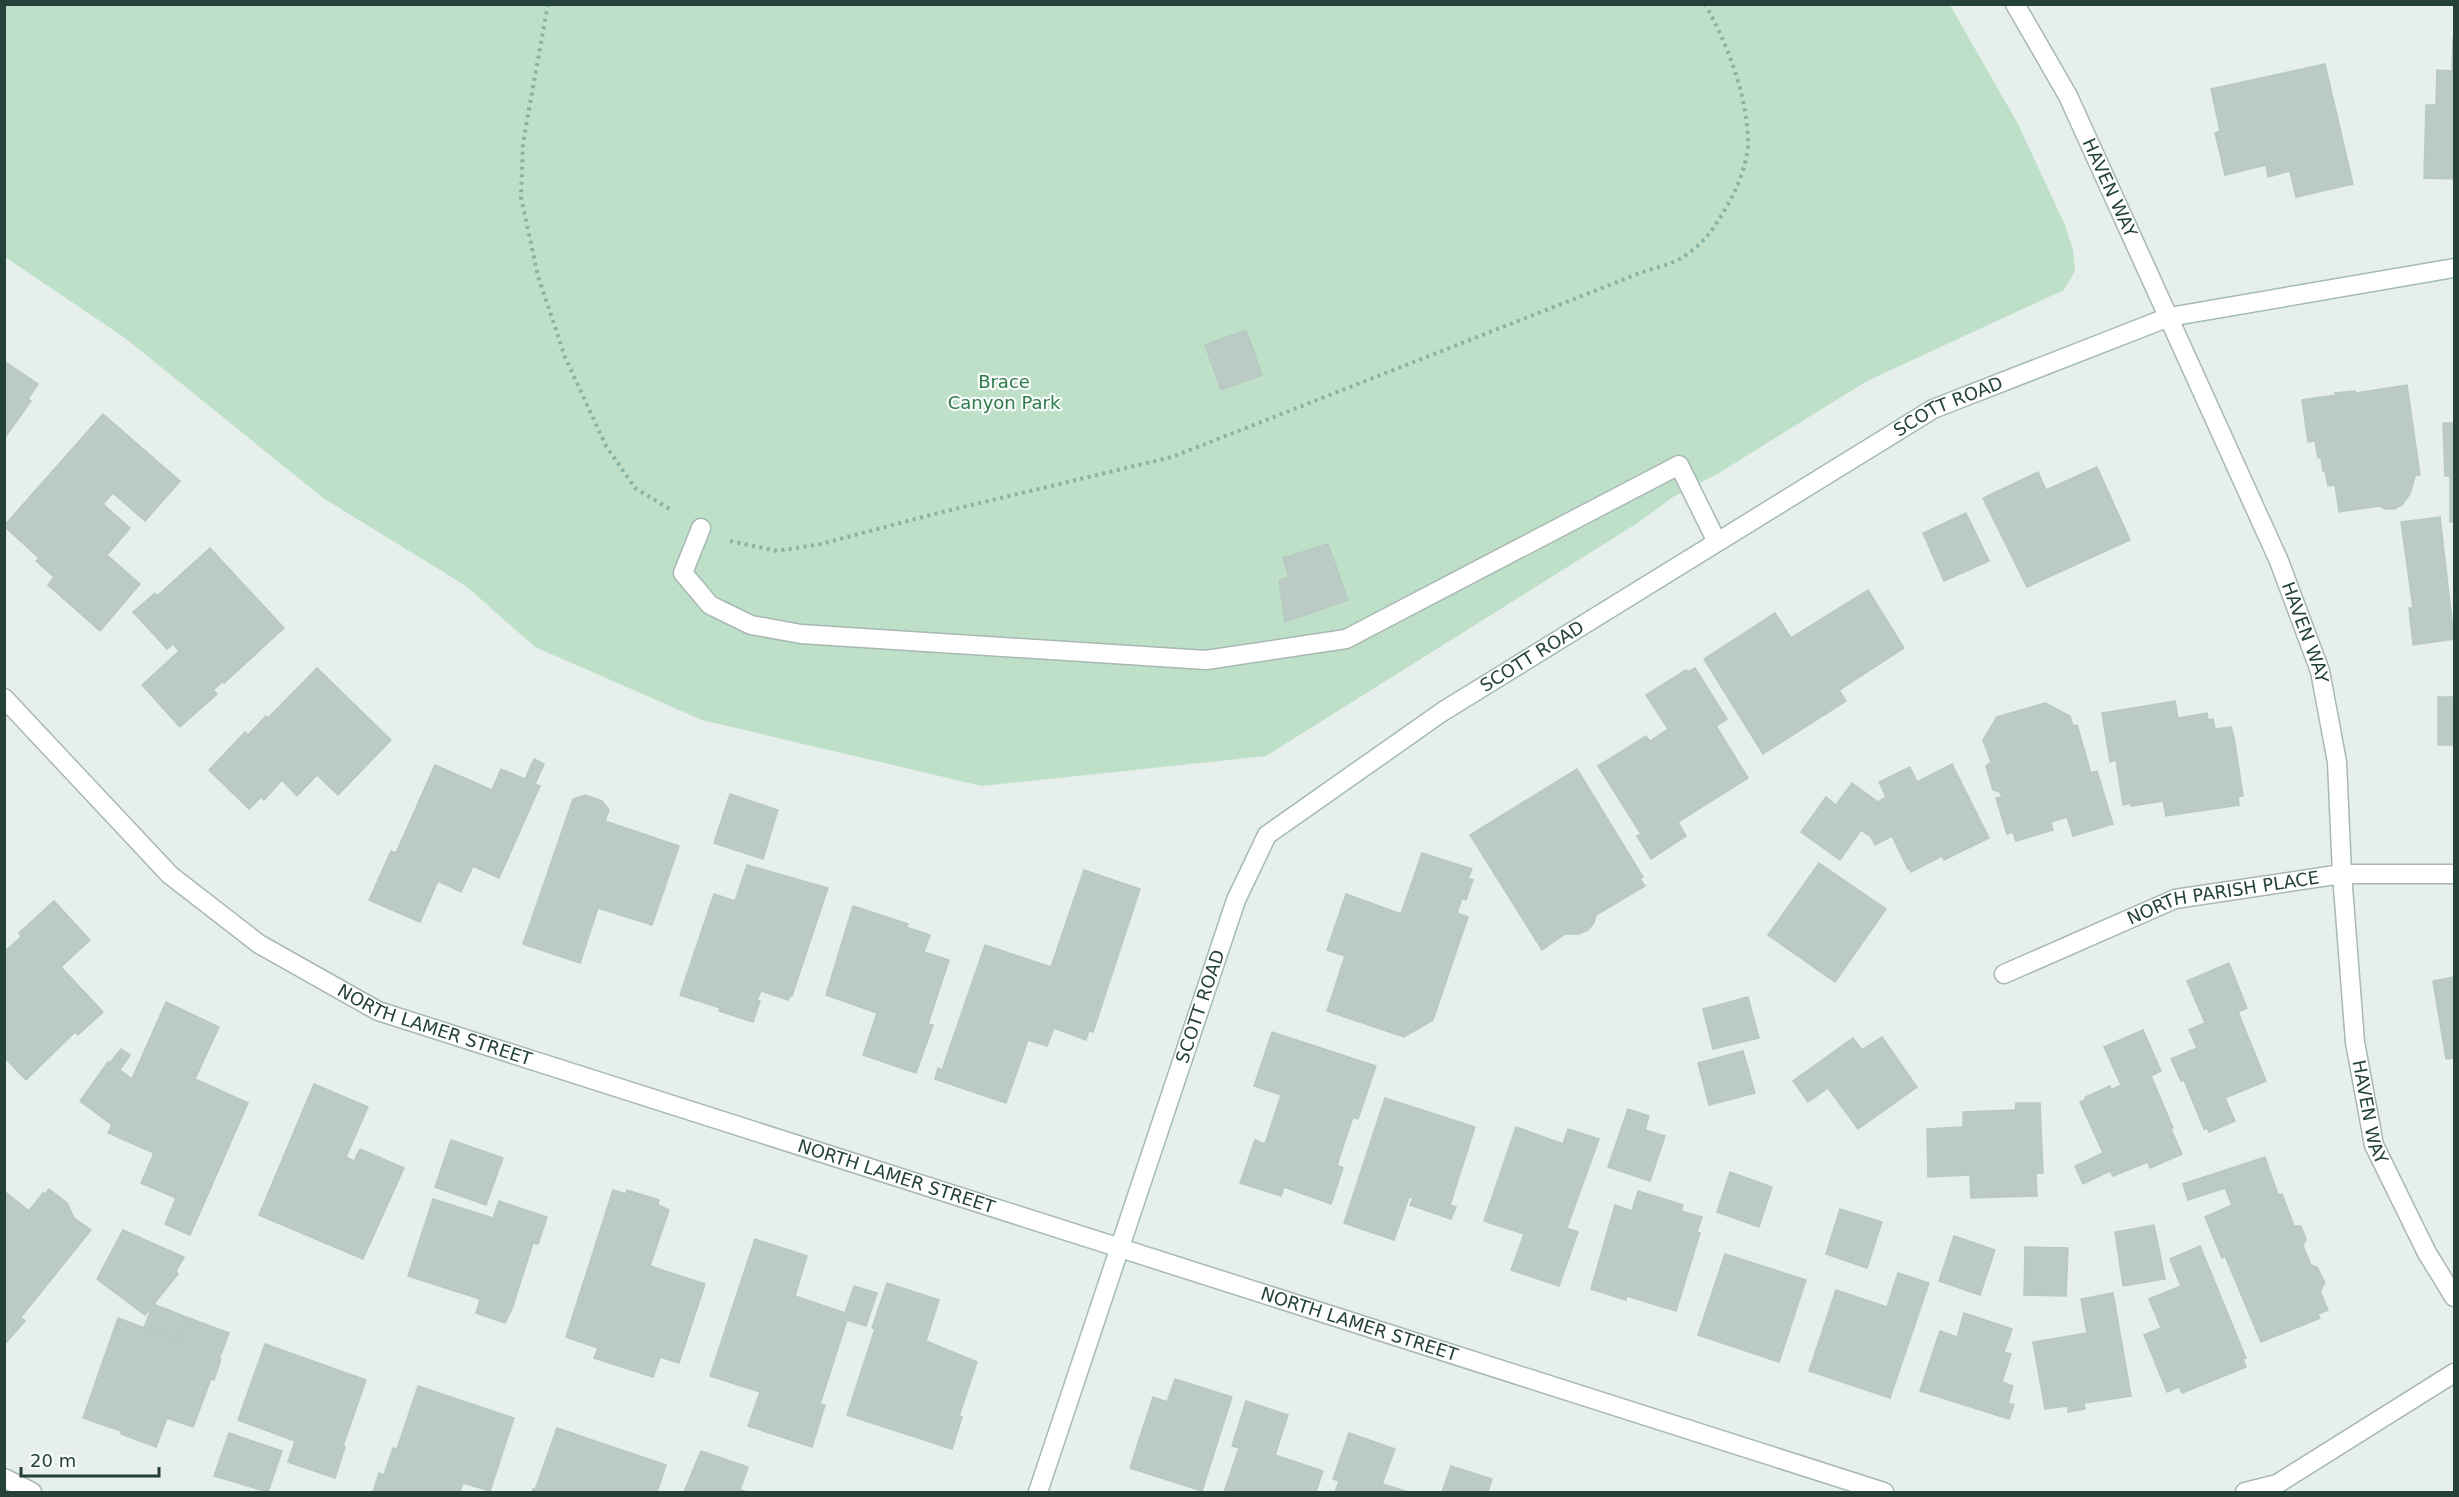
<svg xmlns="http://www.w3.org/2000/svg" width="2459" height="1497" font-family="'DejaVu Sans',sans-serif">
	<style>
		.green { fill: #bfe0c8 }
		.building { fill: #bbcac4; stroke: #b8c9c2; stroke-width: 1.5 }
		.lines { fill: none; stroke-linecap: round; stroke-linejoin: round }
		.lane-casing { stroke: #a8b8b2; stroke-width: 21 }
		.street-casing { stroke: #a8b8b2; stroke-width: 21 }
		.secondary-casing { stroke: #a4bbb3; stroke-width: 21 }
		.path { stroke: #86b3a5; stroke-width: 4; stroke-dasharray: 3 4.5; stroke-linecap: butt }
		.lane { stroke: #fff; stroke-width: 18 }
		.street { stroke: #fff; stroke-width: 18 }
		.secondary { stroke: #fff; stroke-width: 18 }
		.labels { text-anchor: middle; stroke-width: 4.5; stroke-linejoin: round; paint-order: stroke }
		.street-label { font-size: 18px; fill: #24423a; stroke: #f7fbf9 }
		.park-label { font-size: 18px; fill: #2d7a4b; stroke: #f7fbf9 }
	</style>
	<rect width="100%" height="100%" fill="#e6efeb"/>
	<polygon class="green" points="4,5 1950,5 2017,122 2065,225 2073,250 2075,271 2064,290 1867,381 1719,473 1673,497 1636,524 1266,756 982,786 702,720 535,647 466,586 323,498 125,338 5,257"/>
	<g class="building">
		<polygon points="2453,37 2454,179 2424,178 2426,105 2436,105 2437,70 2452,71"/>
		<polygon points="2325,64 2353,184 2296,197 2290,171 2268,177 2266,165 2225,175 2215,133 2220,131 2211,89"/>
		<polygon points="1246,330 1262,375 1221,390 1205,345"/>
		<polygon points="4,361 38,384 28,399 31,401 4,439"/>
		<polygon points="2407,385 2420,475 2415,476 2410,494 2402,505 2394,509 2386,509 2379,506 2339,512 2335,485 2328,486 2325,471 2323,471 2321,457 2318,458 2315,441 2308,442 2302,400 2336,395 2335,393 2355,391 2356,393"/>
		<polygon points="103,414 180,481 145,521 113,493 103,504 130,528 107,555 140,584 100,631 48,585 54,577 36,561 39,558 4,526"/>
		<polygon points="2443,423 2454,423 2454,522 2450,522 2450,476 2445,476"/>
		<polygon points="2097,467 2130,540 2027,587 1983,498 2038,472 2046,490"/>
		<polygon points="1966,513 1989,561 1944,581 1923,533"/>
		<polygon points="2440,517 2454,639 2413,645 2409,608 2413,608 2401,522"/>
		<polygon points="1328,544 1348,600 1285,622 1279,580 1289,577 1283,558"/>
		<polygon points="210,548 284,628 224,683 223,681 213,690 217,694 180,727 142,685 179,651 173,644 167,649 133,612 155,593 157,596"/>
		<polygon points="1868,590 1904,648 1839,690 1846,701 1763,754 1704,659 1775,613 1791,638"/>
		<polygon points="317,668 391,740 338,795 317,775 297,796 282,780 264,800 261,797 249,809 209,770 245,732 248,735 266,716 268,718"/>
		<polygon points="1695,668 1727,719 1716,726 1748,778 1678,822 1686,836 1651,859 1637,836 1641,834 1598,766 1646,736 1650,741 1668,729 1646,695 1686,670 1688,672"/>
		<rect x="2438" y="697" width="16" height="48"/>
		<polygon points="2175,701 2178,718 2207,713 2208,720 2213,719 2215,729 2231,727 2234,737 2243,796 2238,797 2239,805 2166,816 2163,801 2131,806 2131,803 2123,805 2116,760 2110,762 2102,713"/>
		<polygon points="2045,703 2070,716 2073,726 2077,725 2091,773 2097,771 2113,824 2073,836 2067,817 2051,822 2053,830 2016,841 2013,832 2007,834 1996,798 2002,797 2000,792 1993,790 1986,766 1991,762 1983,740 1997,717"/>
		<polygon points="534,759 544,764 535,784 540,786 499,878 473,866 461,892 438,881 420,922 369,900 391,851 396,853 435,765 492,790 501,769 525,779"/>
		<polygon points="1952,764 1989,838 1944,860 1942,856 1911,872 1909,868 1908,869 1892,836 1875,845 1871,837 1861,830 1840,860 1801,832 1826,797 1836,805 1852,783 1878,802 1886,797 1879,782 1910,767 1917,782"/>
		<polygon points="1577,769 1643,877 1640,879 1645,886 1596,915 1594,923 1588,930 1579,934 1565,934 1542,950 1470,835"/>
		<polygon points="730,794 778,810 763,859 714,843"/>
		<polygon points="585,795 602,801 609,810 605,821 679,846 652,925 598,908 580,963 523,944 573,799"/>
		<polygon points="1422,853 1472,869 1468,878 1473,880 1466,900 1462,898 1457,913 1468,917 1433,1020 1404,1037 1327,1011 1345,956 1327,950 1346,894 1401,914"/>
		<polygon points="1819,863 1886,909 1835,982 1768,935"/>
		<polygon points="747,865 828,888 792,996 790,996 788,1000 761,991 757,1000 760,1001 753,1022 719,1011 720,1008 680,995 714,894 735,901"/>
		<polygon points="1084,870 1140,889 1093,1032 1089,1031 1086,1040 1054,1028 1047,1046 1028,1040 1006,1103 935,1079 938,1068 942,1070 985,945 1051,967"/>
		<polygon points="54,901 90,940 61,967 103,1012 78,1035 75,1032 26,1080 4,1057 4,952 21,937 19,933"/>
		<polygon points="853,906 908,924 906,927 930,935 924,952 949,960 928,1024 933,1025 916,1073 863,1055 877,1013 826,995"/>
		<polygon points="2229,963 2247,1008 2238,1012 2266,1081 2225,1098 2235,1121 2209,1132 2207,1128 2204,1129 2184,1080 2181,1081 2171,1059 2197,1048 2189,1030 2205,1023 2187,981"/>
		<polygon points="2454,977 2454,1058 2446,1059 2433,981"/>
		<polygon points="1748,997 1759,1038 1713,1049 1703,1009"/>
		<polygon points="166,1002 219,1027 195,1079 248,1103 190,1235 165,1224 176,1198 141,1183 154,1153 108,1133 112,1125 80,1101 108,1062 110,1063 121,1049 130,1055 120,1070 132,1079"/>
		<polygon points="2143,1030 2161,1071 2151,1076 2173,1128 2171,1129 2182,1154 2150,1168 2148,1162 2113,1176 2110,1171 2083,1184 2075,1166 2103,1153 2080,1102 2086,1099 2085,1097 2110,1086 2111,1090 2121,1085 2104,1047"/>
		<polygon points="1272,1032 1376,1066 1358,1119 1353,1117 1337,1165 1343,1168 1331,1204 1284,1187 1281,1196 1240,1183 1255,1140 1265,1144 1281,1095 1254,1086"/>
		<polygon points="1882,1037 1917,1087 1858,1129 1828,1088 1808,1102 1793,1081 1853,1038 1862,1050"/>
		<polygon points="1743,1051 1755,1093 1709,1105 1698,1063"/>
		<polygon points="314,1084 368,1107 346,1157 354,1161 360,1149 404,1168 363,1259 259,1215"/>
		<polygon points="1385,1098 1475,1127 1450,1205 1456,1207 1451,1219 1410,1205 1413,1198 1409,1197 1394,1240 1344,1223"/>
		<polygon points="2016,1103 2040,1103 2043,1173 2036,1173 2037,1196 1971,1198 1970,1175 1928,1177 1927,1129 1963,1127 1963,1112 2015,1110"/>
		<polygon points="1628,1109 1649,1116 1645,1130 1665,1136 1650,1181 1608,1167"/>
		<polygon points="1516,1127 1563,1144 1568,1129 1599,1139 1567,1228 1578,1232 1559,1286 1511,1270 1524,1234 1484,1221"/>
		<polygon points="451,1140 503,1158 486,1205 435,1187"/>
		<polygon points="2265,1157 2278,1195 2282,1194 2294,1226 2301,1226 2306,1239 2303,1246 2311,1265 2317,1267 2325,1283 2320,1291 2328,1310 2318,1314 2320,1318 2261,1342 2225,1256 2222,1258 2205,1217 2232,1205 2225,1188 2188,1200 2183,1184"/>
		<polygon points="1730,1172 1772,1187 1759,1227 1717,1212"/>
		<polygon points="49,1189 67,1203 74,1218 91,1230 21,1317 25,1321 4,1345 4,1191 29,1211 43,1193 45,1194"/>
		<polygon points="613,1190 626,1194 627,1190 659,1200 658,1205 669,1210 650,1266 705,1284 679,1363 660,1357 653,1377 594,1358 598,1348 566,1337"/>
		<polygon points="1638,1191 1683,1205 1681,1211 1702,1217 1697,1232 1700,1233 1676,1311 1627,1296 1626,1300 1591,1289 1615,1205 1632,1211"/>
		<polygon points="433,1199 493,1218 499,1201 547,1217 538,1244 533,1243 512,1309 505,1323 476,1313 480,1299 408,1276"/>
		<polygon points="1840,1209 1882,1222 1867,1268 1826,1254"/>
		<polygon points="2154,1225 2165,1279 2123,1286 2115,1232"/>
		<polygon points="123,1230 184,1257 176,1271 178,1274 145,1315 97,1279"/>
		<polygon points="1954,1236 1995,1250 1980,1295 1939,1281"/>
		<polygon points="755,1239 807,1256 795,1296 845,1313 854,1286 877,1293 866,1326 847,1320 820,1404 825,1405 812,1447 748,1426 760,1392 710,1376"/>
		<polygon points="2200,1246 2246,1358 2243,1359 2246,1367 2182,1393 2179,1387 2167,1392 2144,1335 2161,1328 2149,1299 2181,1286 2170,1259"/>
		<polygon points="2025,1247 2068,1248 2066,1296 2024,1295"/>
		<polygon points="1725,1254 1806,1280 1779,1362 1698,1335"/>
		<polygon points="1898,1273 1929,1283 1890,1398 1809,1371 1836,1290 1887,1307"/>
		<polygon points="887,1283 939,1300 926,1341 977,1362 959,1416 962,1417 952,1449 847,1415 875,1329 872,1328"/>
		<polygon points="2113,1293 2131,1396 2084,1403 2085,1409 2068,1412 2068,1406 2045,1409 2033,1342 2087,1333 2081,1299"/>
		<polygon points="153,1304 189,1318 180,1341 144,1328"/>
		<polygon points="1964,1313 2012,1329 2004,1352 2011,1354 2002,1382 2013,1386 2008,1403 2014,1405 2009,1419 1920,1391 1940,1331 1957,1337"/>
		<polygon points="118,1318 180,1341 189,1318 229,1333 219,1359 221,1359 214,1380 211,1379 193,1427 167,1418 156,1447 121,1434 121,1431 83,1418"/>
		<polygon points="265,1344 366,1380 343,1446 345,1447 335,1478 288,1462 295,1441 238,1420"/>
		<polygon points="1175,1379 1232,1397 1202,1491 1130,1468 1153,1397 1167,1402"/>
		<polygon points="418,1386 514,1418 490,1491 463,1483 460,1492 373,1492 379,1473 384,1475 393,1448 397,1449"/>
		<polygon points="1246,1401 1288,1415 1275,1455 1323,1471 1316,1492 1224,1492 1239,1448 1232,1446"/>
		<polygon points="557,1428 666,1465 657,1492 532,1492 533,1489 535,1490"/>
		<polygon points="229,1433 282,1451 268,1492 214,1476"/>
		<polygon points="1349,1433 1395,1449 1382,1484 1409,1492 1335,1492 1339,1481 1333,1479"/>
		<polygon points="701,1451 748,1467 740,1490 748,1492 684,1492"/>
		<polygon points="1451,1466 1492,1479 1488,1492 1442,1492"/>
	</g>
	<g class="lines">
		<g class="lane-casing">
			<polyline id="lane" points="701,528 683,573 710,605 751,625 801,634 1206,660 1346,639 1679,465 1717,542"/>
		</g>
		<g class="street-casing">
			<g id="street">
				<path id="s1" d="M2015 4 2068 96 2279 561 2320 671 2337 762 2342 874 2355 1042 2374 1145 2427 1253 2454 1297"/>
				<path id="s2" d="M4 698 170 875 259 944 378 1011 1884 1492"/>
				<path id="s3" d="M2004 974 2175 899 2342 874H2454"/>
				<polyline points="4,1478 32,1492"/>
				<polyline points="2245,1492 2277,1484 2454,1373"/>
			</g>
		</g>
		<g class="secondary-casing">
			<g id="secondary">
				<path id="s4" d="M1038 1492 1236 900 1267 835 1442 712 1933 409 2169 317 2454 268"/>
			</g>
		</g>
		<g class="path">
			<polyline points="548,4 523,143 521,197 538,276 565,357 606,446 635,488 673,511"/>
			<path d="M730 541 777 551 821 544 934 514 1172 457 1640 273C1653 268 1671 265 1683 257 1702 244 1711 233 1723 213 1734 195 1747 167 1748 145 1748 97 1728 45 1705 4"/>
		</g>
		<use href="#lane" class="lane"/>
		<use href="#street" class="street"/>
		<use href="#secondary" class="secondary"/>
	</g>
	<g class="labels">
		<g class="street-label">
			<text dy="6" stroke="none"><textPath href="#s1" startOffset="207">HAVEN WAY</textPath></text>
			<text dy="6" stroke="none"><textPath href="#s4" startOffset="1502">SCOTT ROAD</textPath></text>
			<text dy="6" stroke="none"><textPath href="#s1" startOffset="693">HAVEN WAY</textPath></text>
			<text dy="6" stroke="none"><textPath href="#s4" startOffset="1016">SCOTT ROAD</textPath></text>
			<text dy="6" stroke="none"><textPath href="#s3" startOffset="234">NORTH PARISH PLACE</textPath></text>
			<text dy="6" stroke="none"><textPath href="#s4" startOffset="512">SCOTT ROAD</textPath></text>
			<text dy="6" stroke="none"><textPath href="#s2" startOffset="550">NORTH LAMER STREET</textPath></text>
			<text dy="6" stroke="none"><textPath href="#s1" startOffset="1179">HAVEN WAY</textPath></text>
			<text dy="6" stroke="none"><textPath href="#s2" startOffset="1036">NORTH LAMER STREET</textPath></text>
			<text dy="6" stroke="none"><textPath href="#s2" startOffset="1522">NORTH LAMER STREET</textPath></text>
		</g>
		<g class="park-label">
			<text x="1004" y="388">Brace<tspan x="1004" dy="21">Canyon Park</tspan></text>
		</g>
	</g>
	<rect width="2459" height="1497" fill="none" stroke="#24423a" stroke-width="12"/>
	<path d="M21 1467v9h138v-9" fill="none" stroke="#24423a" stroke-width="3"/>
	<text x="30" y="1467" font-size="18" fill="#24423a" stroke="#f7fbf9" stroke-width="4.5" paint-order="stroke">20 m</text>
</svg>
